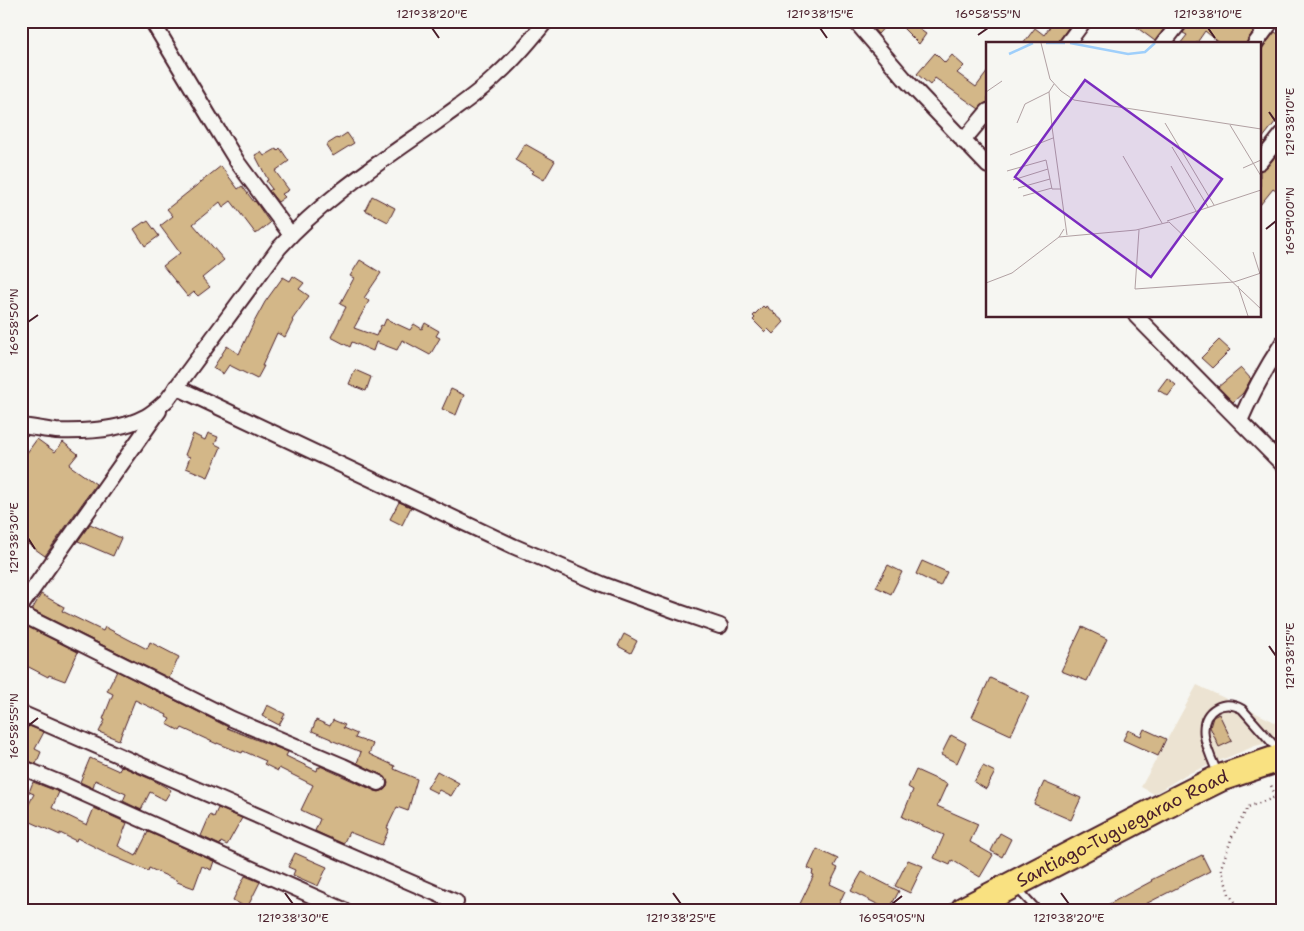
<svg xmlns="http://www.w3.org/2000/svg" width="1304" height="931" font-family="'Shantell Sans',sans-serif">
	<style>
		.built { fill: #ece3d2 }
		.building { fill: #d3b788; stroke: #4a1f2b }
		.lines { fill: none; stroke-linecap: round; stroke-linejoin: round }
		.lane-casing { stroke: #4a1f2b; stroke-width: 11 }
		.street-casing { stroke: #4a1f2b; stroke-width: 18 }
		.highway-casing { stroke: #4a1f2b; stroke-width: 30 }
		.path { stroke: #4a1f2b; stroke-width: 2.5; stroke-dasharray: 1 4; stroke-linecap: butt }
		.lane { stroke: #f6f6f2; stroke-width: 7 }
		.street { stroke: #f6f6f2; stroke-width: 14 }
		.highway { stroke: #f9e181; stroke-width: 26 }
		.ticks { fill: none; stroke: #4a1f2b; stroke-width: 2 }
		.labels { text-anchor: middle; stroke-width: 4.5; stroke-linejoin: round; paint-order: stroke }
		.street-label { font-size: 18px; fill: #4a1f2b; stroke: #f6f6f2 }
		.inset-river { fill: none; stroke: #9fcffb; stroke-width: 2.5 }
		.inset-road { fill: none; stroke: #b1a0a2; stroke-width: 1 }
		.view { fill: #7b2cbf; fill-opacity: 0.15; stroke: #7b2cbf; stroke-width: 2.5 }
		.inset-edge { fill: none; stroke: #4a1f2b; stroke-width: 2.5 }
		.neatline { fill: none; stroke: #4a1f2b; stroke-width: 2 }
		.ticks-label { font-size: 12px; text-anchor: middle; fill: #4a1f2b }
	</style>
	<rect width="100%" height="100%" fill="#f6f6f2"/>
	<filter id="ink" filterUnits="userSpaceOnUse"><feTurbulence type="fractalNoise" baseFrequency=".02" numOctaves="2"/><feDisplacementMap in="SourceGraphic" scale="10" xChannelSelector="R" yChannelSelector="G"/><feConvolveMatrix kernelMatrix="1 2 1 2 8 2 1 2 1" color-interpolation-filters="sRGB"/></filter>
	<g filter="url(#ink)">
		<polygon class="built" points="1197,685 1283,726 1283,739 1255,746 1185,775 1154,794 1141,787"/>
		<g class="building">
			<polygon points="867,21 890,21 878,34"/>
			<polygon points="896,21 926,21 919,29 926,34 919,44"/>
			<polygon points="1054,21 1073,21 1060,39 1058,44 1023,44 1035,28 1044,35"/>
			<polygon points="1128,21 1170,21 1155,41"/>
			<polygon points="1190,21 1259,21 1260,22 1248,39 1246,44 1221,44 1205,31 1196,44 1180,44 1187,35 1183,33 1188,26"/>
			<polygon points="1275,32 1283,37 1283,112 1262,139 1265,142 1260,148 1260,51"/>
			<polygon points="935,53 945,63 952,55 964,66 957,73 976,87 988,71 988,102 985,103 979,109 935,78 930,85 917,74"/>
			<polygon points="347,133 354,143 333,156 326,145 337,138 338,139"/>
			<polygon points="525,144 555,161 544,180 532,173 534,171 515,160"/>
			<polygon points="280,148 289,161 275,171 289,190 282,194 285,197 278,202 269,191 272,189 266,181 268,180 255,155 261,152 264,156 276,149 277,151"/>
			<polygon points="1279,152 1283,154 1283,196 1273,189 1260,205 1260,171 1267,167"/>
			<polygon points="221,166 238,189 242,186 254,202 255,201 270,223 256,234 231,201 223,207 220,202 193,224 224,260 202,278 210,287 198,296 194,292 188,297 163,266 180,253 160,226 173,216 167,209"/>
			<polygon points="372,196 395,208 388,222 365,210"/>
			<polygon points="148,221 159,236 145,246 134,229 144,222 145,223"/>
			<polygon points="360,260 381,273 364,298 369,301 354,328 376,336 381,325 383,326 386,319 410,330 414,324 422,329 425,323 439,331 436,336 440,338 430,355 402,340 397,350 376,342 373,351 352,342 350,347 331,337 346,307 340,304 354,278 350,276"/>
			<polygon points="293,276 304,283 299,289 309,296 292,320 293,321 285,337 277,333 262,366 264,366 257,379 229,365 223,374 213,368 227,346 239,354 253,324 265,302 283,277 290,281"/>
			<polygon points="763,306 765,308 766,306 784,322 773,334 768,329 765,332 753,320 755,318 753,316"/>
			<polygon points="1219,340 1230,350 1212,368 1201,358"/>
			<polygon points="1241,368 1251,379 1243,393 1233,402 1218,387"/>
			<polygon points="355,370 371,377 366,391 349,384"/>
			<polygon points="1167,378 1176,385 1168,396 1158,390"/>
			<polygon points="451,389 464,395 456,415 442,409"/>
			<polygon points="208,433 218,437 215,444 221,447 208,477 186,468 190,457 185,455 193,434 205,440"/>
			<polygon points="37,439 55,452 63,442 78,454 69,465 96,484 45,556 21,539 21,461"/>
			<polygon points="399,502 411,507 402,525 390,519"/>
			<polygon points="90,524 121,538 113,556 78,541"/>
			<polygon points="922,561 947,572 940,586 916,574"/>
			<polygon points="888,565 902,572 891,594 876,587"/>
			<polygon points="41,594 64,607 62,611 103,631 105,627 147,649 150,642 179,657 169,678 32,610"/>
			<polygon points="24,625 78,652 65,681 49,675 48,677 21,663 21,630"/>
			<polygon points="1082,627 1107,639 1087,681 1061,671"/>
			<polygon points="624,634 637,641 631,653 618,646"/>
			<polygon points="117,671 228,727 227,728 288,752 286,756 317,771 318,767 320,768 320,766 375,791 379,792 384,790 387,787 388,783 386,778 357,763 361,752 331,740 331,739 312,731 316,720 330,726 333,720 345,725 343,728 357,734 355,738 373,744 369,754 395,766 394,769 417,779 408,811 397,807 387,828 389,829 382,845 349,832 343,844 315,831 320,819 301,810 313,785 279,768 278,771 264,764 266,761 243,751 242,753 217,743 217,744 182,728 180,731 167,724 170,719 166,717 167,715 135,700 119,740 99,732 105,720 103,719 113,694 107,691"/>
			<polygon points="990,678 1029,696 1011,735 972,717"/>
			<polygon points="267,705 285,714 279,725 262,716"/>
			<polygon points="1219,714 1232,741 1219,747 1210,727 1213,717"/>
			<polygon points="29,726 44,732 35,749 41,752 36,764 21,758 21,739"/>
			<polygon points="1144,729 1166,739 1158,756 1123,740 1128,730 1141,736"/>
			<polygon points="951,735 966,743 957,763 941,755"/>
			<polygon points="90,758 119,771 121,766 155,781 171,790 165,800 150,792 141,810 123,801 126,794 95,780 93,788 80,782"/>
			<polygon points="983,766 995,772 986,789 974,782"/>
			<polygon points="916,770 947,784 937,806 978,824 970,842 993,855 980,877 952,860 950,865 934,858 944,835 902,817 913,790 908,787"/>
			<polygon points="437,771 459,783 451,796 439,790 437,793 427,788"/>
			<polygon points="33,782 59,792 52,808 87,825 94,808 127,823 118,846 136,856 148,832 214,861 211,870 202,866 194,888 177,882 178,881 149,868 148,871 105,853 105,852 77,838 76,841 60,833 60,835 22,818 34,794 29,792"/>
			<polygon points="1044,782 1081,798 1071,820 1034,804"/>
			<polygon points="218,808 242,818 227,845 221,842 220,845 201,836 210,815 214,817"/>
			<polygon points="1000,833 1011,839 1002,857 991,851"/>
			<polygon points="817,849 838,859 834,866 838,868 830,884 845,891 836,910 797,910 814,875 812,874 813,871 808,868"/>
			<polygon points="295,853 327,867 318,886 293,875 295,870 288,867"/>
			<polygon points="1202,855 1210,871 1134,910 1098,910 1152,881 1151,880"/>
			<polygon points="908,860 923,866 910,893 895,886"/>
			<polygon points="862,872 899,891 889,910 851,891"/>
			<polygon points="245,876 260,882 247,908 233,900"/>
		</g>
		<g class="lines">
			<g class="lane-casing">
				<g id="lane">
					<path d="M1218 774C1210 755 1192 722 1216 708 1225 703 1233 704 1242 709L1281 753"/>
					<polyline points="1017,888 1037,910"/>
				</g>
			</g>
			<g class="street-casing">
				<g id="street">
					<polyline points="152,21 209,116 238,163 291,235"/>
					<polyline points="855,21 904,78 988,166"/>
					<polyline points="1067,44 1084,21"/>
					<polyline points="1163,44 1181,21"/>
					<polyline points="1255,44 1272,21"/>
					<polyline points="963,141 988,111"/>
					<polyline points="1260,162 1283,133"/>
					<polyline points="1136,316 1283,465"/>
					<polyline points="176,387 513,546 602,584 676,611 720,626"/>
					<path d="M1240 421C1252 393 1266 368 1283 342"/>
					<path d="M21 426C33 427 45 430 56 431 84 432 121 430 145 417 153 413 160 406 167 400L279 248C324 198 382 161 437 122 457 107 479 93 497 75 515 59 531 40 546 21"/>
					<polyline points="21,606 159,411"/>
					<polyline points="21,614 232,719 343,766 379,783"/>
					<polyline points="21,713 456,902"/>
					<polyline points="21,767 60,783 344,910"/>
				</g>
			</g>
			<g class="highway-casing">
				<g id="highway">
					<path id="s1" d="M964 910 1176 800 1220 778 1283 757"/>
				</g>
			</g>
			<polyline class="path" points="1241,910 1229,894 1221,868 1232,837 1248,807 1276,797 1270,783"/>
			<use href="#lane" class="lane"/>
			<use href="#street" class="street"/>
			<use href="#highway" class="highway"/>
		</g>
	</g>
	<path class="ticks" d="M432 28 439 38M820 28 827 38M1208 28 1215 38M978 35 988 28M1269 112 1276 122M1266 229 1276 221M28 322 38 315M28 538 35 549M1269 646 1276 656M28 726 38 718M285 893 293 904M673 893 681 904M1061 893 1069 904M892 904 902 896"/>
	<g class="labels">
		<g class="street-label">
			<text dy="6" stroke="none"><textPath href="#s1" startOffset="178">Santiago-Tuguegarao Road</textPath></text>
		</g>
	</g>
	<g transform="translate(986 42)">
		<rect width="275" height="275" fill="#f6f6f2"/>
		<path class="inset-river" d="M60 1H79M84 1 142 12 159 10 169 1M23 12 47 1"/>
		<path class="inset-road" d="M55 1 64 37 75 49 88 58 275 87M68 42 63 50 66 85 81 193M0 50 16 39M31 81 39 62 63 50M179 81 228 163M244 83 275 134M186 105 222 165M24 113 67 96M137 114 176 181M185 124 210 169M257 126 275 118M21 129 60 118 66 147H75M27 138 62 127M32 146 64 137M37 154 66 146M181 179 275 148M153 188 149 247 248 240 275 231M73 195 150 188 183 180 275 267M267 210 274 232M0 241 26 231 73 195 78 187M252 244 262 274"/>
		<path class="view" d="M99 38 236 137 165 235 29 135Z"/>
		<rect width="275" height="275" class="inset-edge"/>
	</g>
	<rect width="1304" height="931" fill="none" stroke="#f6f6f2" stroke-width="55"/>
	<rect x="28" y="28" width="1248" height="876" class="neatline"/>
	<g class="ticks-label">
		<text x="432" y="18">121°38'20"E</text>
		<text x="820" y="18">121°38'15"E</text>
		<text x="988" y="18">16°58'55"N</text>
		<text x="1208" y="18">121°38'10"E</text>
		<text transform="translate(1290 122) rotate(-90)" y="4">121°38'10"E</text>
		<text transform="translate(1290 221) rotate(-90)" y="4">16°59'00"N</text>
		<text transform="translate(14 322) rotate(-90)" y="4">16°58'50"N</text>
		<text transform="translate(14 538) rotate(-90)" y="4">121°38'30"E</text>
		<text transform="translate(1290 656) rotate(-90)" y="4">121°38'15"E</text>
		<text transform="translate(14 726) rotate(-90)" y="4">16°58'55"N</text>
		<text x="293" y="922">121°38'30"E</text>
		<text x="681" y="922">121°38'25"E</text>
		<text x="892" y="922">16°59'05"N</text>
		<text x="1069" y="922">121°38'20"E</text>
	</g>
</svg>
